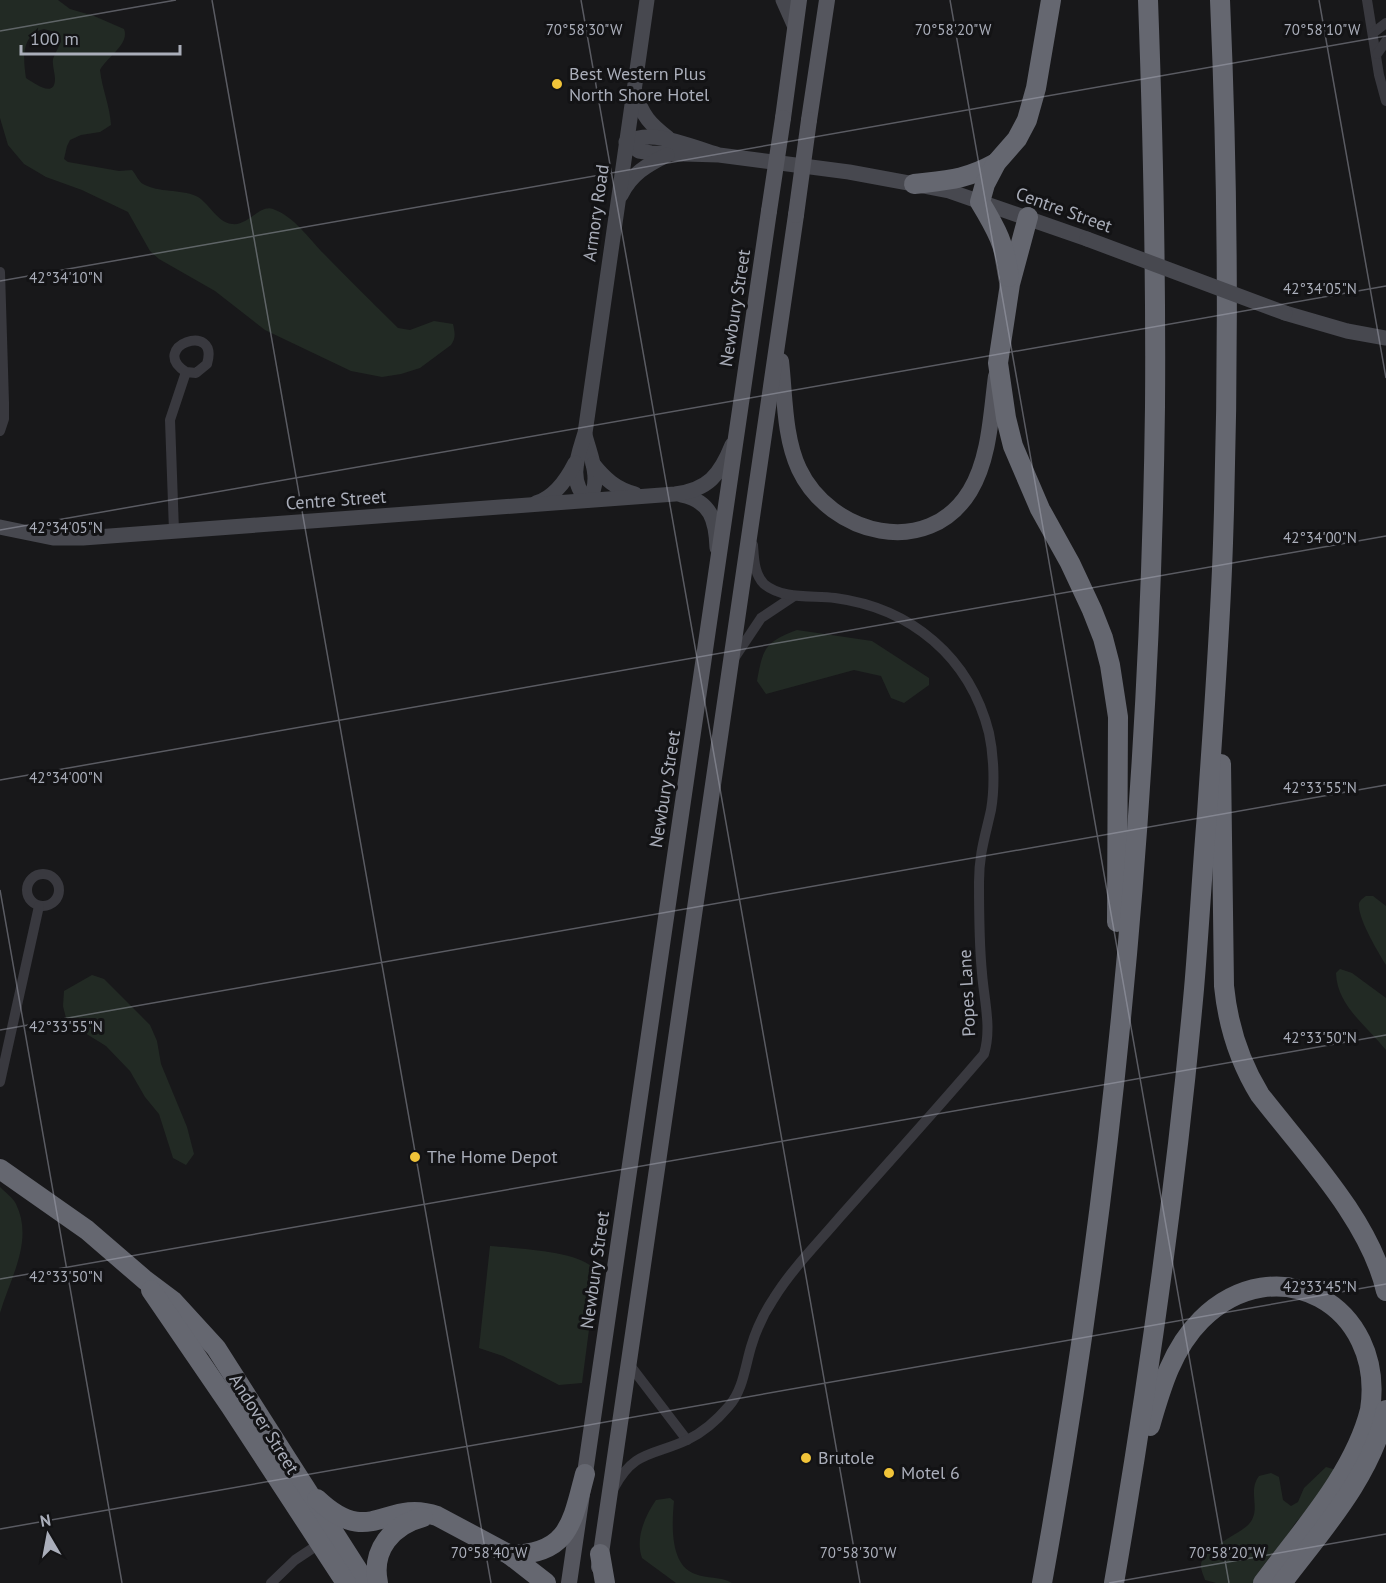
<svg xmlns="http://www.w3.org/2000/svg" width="1386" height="1583" font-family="'PT Sans',sans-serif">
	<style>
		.green { fill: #222a24; fill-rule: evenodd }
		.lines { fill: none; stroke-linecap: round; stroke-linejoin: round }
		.street { stroke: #39393f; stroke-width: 10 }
		.secondary { stroke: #47484f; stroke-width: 15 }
		.primary { stroke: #55565e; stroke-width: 16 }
		.highway { stroke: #656770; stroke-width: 20 }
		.secondary-bridge { stroke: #47484f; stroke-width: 15 }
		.primary-bridge { stroke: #55565e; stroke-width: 16 }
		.ticks { fill: none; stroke: #aaaeba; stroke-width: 1.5; stroke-opacity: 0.45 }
		.poi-dot { fill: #f1c439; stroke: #131315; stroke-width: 2 }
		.labels { text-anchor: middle; stroke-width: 6; stroke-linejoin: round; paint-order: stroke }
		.poi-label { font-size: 18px; fill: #aaaeba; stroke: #131315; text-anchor: start }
		.street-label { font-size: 18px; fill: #aaaeba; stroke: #131315 }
		.ticks-label { font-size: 15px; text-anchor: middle; fill: #aaaeba; stroke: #131315; stroke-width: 6; stroke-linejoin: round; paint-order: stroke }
	</style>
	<rect width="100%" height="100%" fill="#18181a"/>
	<g class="green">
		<path d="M0 0H58L70 9 94 16 124 29C130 44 107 57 100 70 102 89 110 106 111 125L100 132 81 135 70 140 67 146 64 159 68 162 119 171 132 170C136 174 138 181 143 184 159 193 180 189 196 196 209 202 216 222 232 224 248 226 260 204 273 209 295 217 308 238 324 254 348 279 373 303 398 328L410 330 434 321 453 324C455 333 456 338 451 345L420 368 401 374 382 377 351 371 265 330 215 291 159 259 150 251 128 212 82 190 46 177 24 164 8 145 0 118ZM44 29 55 32 61 41C59 47 55 53 53 59 52 65 55 73 55 79 55 99 34 83 26 78 23 59 21 34 44 29Z"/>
		<path d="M797 630 872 641 929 678V685L904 703 891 698 881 676 854 670 766 694 757 681C763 648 765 642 797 630Z"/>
		<path d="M1366 896H1373L1386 906V965C1378 952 1360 922 1359 907 1358 901 1362 899 1366 896Z"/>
		<path d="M1340 969 1352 973 1386 998V1050C1367 1026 1337 1006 1336 973Z"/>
		<polygon points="92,975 104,979 150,1025 157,1041 161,1064 187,1127 194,1154 186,1165 173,1158 159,1114 145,1097 130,1071 106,1046 77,1028 66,1018 63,1006 64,991"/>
		<path d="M0 1187C5 1192 13 1198 16 1204 34 1241 10 1278 0 1313Z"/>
		<path d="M490 1246C513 1248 577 1251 592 1267 594 1270 595 1273 596 1276L582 1383 559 1385 503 1356 479 1348Z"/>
		<path d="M1326 1467 1333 1469 1334 1472 1322 1494 1296 1522 1278 1549 1272 1554 1258 1573V1583H1216L1205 1580C1204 1576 1201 1571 1201 1566 1200 1550 1240 1534 1249 1524 1262 1509 1247 1492 1259 1476L1271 1473 1279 1477 1283 1500 1291 1506 1298 1502 1304 1488Z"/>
		<path d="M670 1498 674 1501C672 1522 669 1565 695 1574 707 1579 720 1576 732 1583H676L642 1558C635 1538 645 1516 656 1500Z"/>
	</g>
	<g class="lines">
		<g class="street">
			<polyline points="1367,0 1379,75 1386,101"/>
			<polyline points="1373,33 1386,23"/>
			<polyline points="1377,54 1386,41"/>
			<polyline points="0,272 4,403 4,419 0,431"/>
			<path d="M174 531 170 420 186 372 196 373 207 364C220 320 147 347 186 372"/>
			<polyline points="735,657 761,618 794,596"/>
			<circle cx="43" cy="890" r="16"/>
			<polyline points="0,1082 39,906"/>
			<polyline points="629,1364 687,1440"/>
			<path d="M614 1488C634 1450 653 1456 687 1440 702 1433 718 1419 729 1406 743 1390 745 1367 751 1347 756 1330 764 1313 774 1298 792 1269 817 1244 840 1217 888 1163 937 1109 984 1054 992 1028 984 1000 982 973 979 943 979 912 979 882 979 854 985 837 991 810 995 787 994 756 989 733 970 657 911 608 835 598 813 595 783 600 764 584 754 574 754 558 753 545"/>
			<polyline points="271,1583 295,1560 319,1544"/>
		</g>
		<g class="secondary">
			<polyline points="783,0 795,27"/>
			<path d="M636 93C641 115 651 125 668 138"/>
			<path d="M719 155C690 147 655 128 626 142L639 151 651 153 719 155 849 172 914 184 949 191 1087 239"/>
			<path d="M621 195C631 174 647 165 667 155"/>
			<polyline points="1285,313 1347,331 1386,338"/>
			<path d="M585 435C590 455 603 482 588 500"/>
			<path d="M593 464C605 479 616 489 635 494"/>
			<path d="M681 495C711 501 716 520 717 548"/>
			<path d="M588 500C567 481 578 456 585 433L647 0"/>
			<path d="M536 503C555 497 567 479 575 463"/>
			<path d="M0 527 53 538H83L675 494C708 490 720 475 732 445"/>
		</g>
		<g class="primary">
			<polyline points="783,118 799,0"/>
			<polyline points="809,120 827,0"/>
			<path d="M781 361C785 396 784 437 799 469 830 535 928 560 970 491 990 458 991 413 996 376"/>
			<polyline points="599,1567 796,215"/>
			<polyline points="569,1583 769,211"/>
		</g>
		<g class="highway">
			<path d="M914 184C948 180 965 180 996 163"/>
			<polyline points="1028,217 1010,284 998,363 1006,418 1013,446 1040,509 1070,563 1092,610 1103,638 1110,665 1118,717 1117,922"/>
			<path d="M1009 277C1005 245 997 230 980 202L985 184 996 163 1017 139 1027 120 1036 88 1051 0"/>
			<path d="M1221 764 1224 986C1228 1026 1239 1061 1260 1095 1304 1152 1370 1220 1386 1291"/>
			<polyline points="0,1169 87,1230 145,1280 173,1301 216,1348 366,1583"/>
			<polyline points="151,1290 231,1407 346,1583"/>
			<path d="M1150 1426C1161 1388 1172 1349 1201 1320 1276 1245 1386 1305 1370 1410 1354 1474 1301 1531 1263 1583"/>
			<path d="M317 1499C371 1550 385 1498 437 1516L510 1555 546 1583"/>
			<polyline points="600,1554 605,1583"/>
			<path d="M510 1555C569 1554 572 1523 585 1474"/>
			<path d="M378 1583C371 1550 392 1525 423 1517"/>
			<path d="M1042 1583C1112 1196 1150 800 1155 407 1156 272 1153 136 1148 0"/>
			<path d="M1114 1583C1148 1386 1176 1188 1194 989 1199 931 1202 873 1207 814 1213 724 1220 634 1223 543 1229 362 1228 181 1220 0"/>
			<path d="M1282 1583C1322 1530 1371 1477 1386 1410"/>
		</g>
		<polyline class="secondary-bridge" points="1087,239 1285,313"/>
		<g class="primary-bridge">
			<polyline points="769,211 783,118"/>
			<polyline points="796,215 809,120"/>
		</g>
	</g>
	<path class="ticks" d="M212 0 491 1583M581 0 860 1583M950 0 1229 1583M1319 0 1386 378M0 31 176 0M0 281 1386 36M0 530 1386 286M0 780 1386 536M0 890 122 1583M0 1030 1386 785M0 1279 1386 1035M0 1529 1386 1284M1109 1583 1386 1534"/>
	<g class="poi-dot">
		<circle cx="557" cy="84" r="6"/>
		<circle cx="415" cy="1157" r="6"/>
		<circle cx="806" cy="1458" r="6"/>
		<circle cx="889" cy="1473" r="6"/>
	</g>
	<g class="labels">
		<g class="poi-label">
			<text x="569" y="80">Best Western Plus<tspan x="569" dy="21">North Shore Hotel</tspan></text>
			<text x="427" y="1163">The Home Depot</text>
			<text x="818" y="1464">Brutole</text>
			<text x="901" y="1479">Motel 6</text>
		</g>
		<g class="street-label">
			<text transform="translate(1064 210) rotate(20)" y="6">Centre Street</text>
			<text transform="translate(596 213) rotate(-82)" y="6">Armory Road</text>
			<text transform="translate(735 308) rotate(-81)" y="6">Newbury Street</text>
			<text transform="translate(336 500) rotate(-4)" y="6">Centre Street</text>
			<text transform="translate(665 789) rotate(-81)" y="6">Newbury Street</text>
			<text transform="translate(967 993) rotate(-93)" y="6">Popes Lane</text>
			<text transform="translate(595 1270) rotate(-82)" y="6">Newbury Street</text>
			<text transform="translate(264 1424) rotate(58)" y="6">Andover Street</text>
		</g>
	</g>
	<g class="ticks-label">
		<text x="1322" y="35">70°58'10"W</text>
		<text x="584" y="35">70°58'30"W</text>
		<text x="953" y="35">70°58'20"W</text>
		<text x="66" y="283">42°34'10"N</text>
		<text x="1320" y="294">42°34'05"N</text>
		<text x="66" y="533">42°34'05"N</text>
		<text x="1320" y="543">42°34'00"N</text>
		<text x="66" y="783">42°34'00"N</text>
		<text x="1320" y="793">42°33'55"N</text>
		<text x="66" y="1032">42°33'55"N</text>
		<text x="1320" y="1043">42°33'50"N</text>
		<text x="66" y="1282">42°33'50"N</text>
		<text x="1320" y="1292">42°33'45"N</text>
		<text x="489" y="1558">70°58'40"W</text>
		<text x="858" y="1558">70°58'30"W</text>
		<text x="1227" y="1558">70°58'20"W</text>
	</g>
	<g transform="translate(48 1535) rotate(350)" stroke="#131315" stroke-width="4.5" paint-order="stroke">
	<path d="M0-4.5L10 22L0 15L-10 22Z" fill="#aaaeba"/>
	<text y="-9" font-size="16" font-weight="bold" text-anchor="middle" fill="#aaaeba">N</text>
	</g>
	<path d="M21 45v9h159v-9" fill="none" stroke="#aaaeba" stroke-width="3"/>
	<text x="30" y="45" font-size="18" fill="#aaaeba" stroke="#131315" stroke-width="4.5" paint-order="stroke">100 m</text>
</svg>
